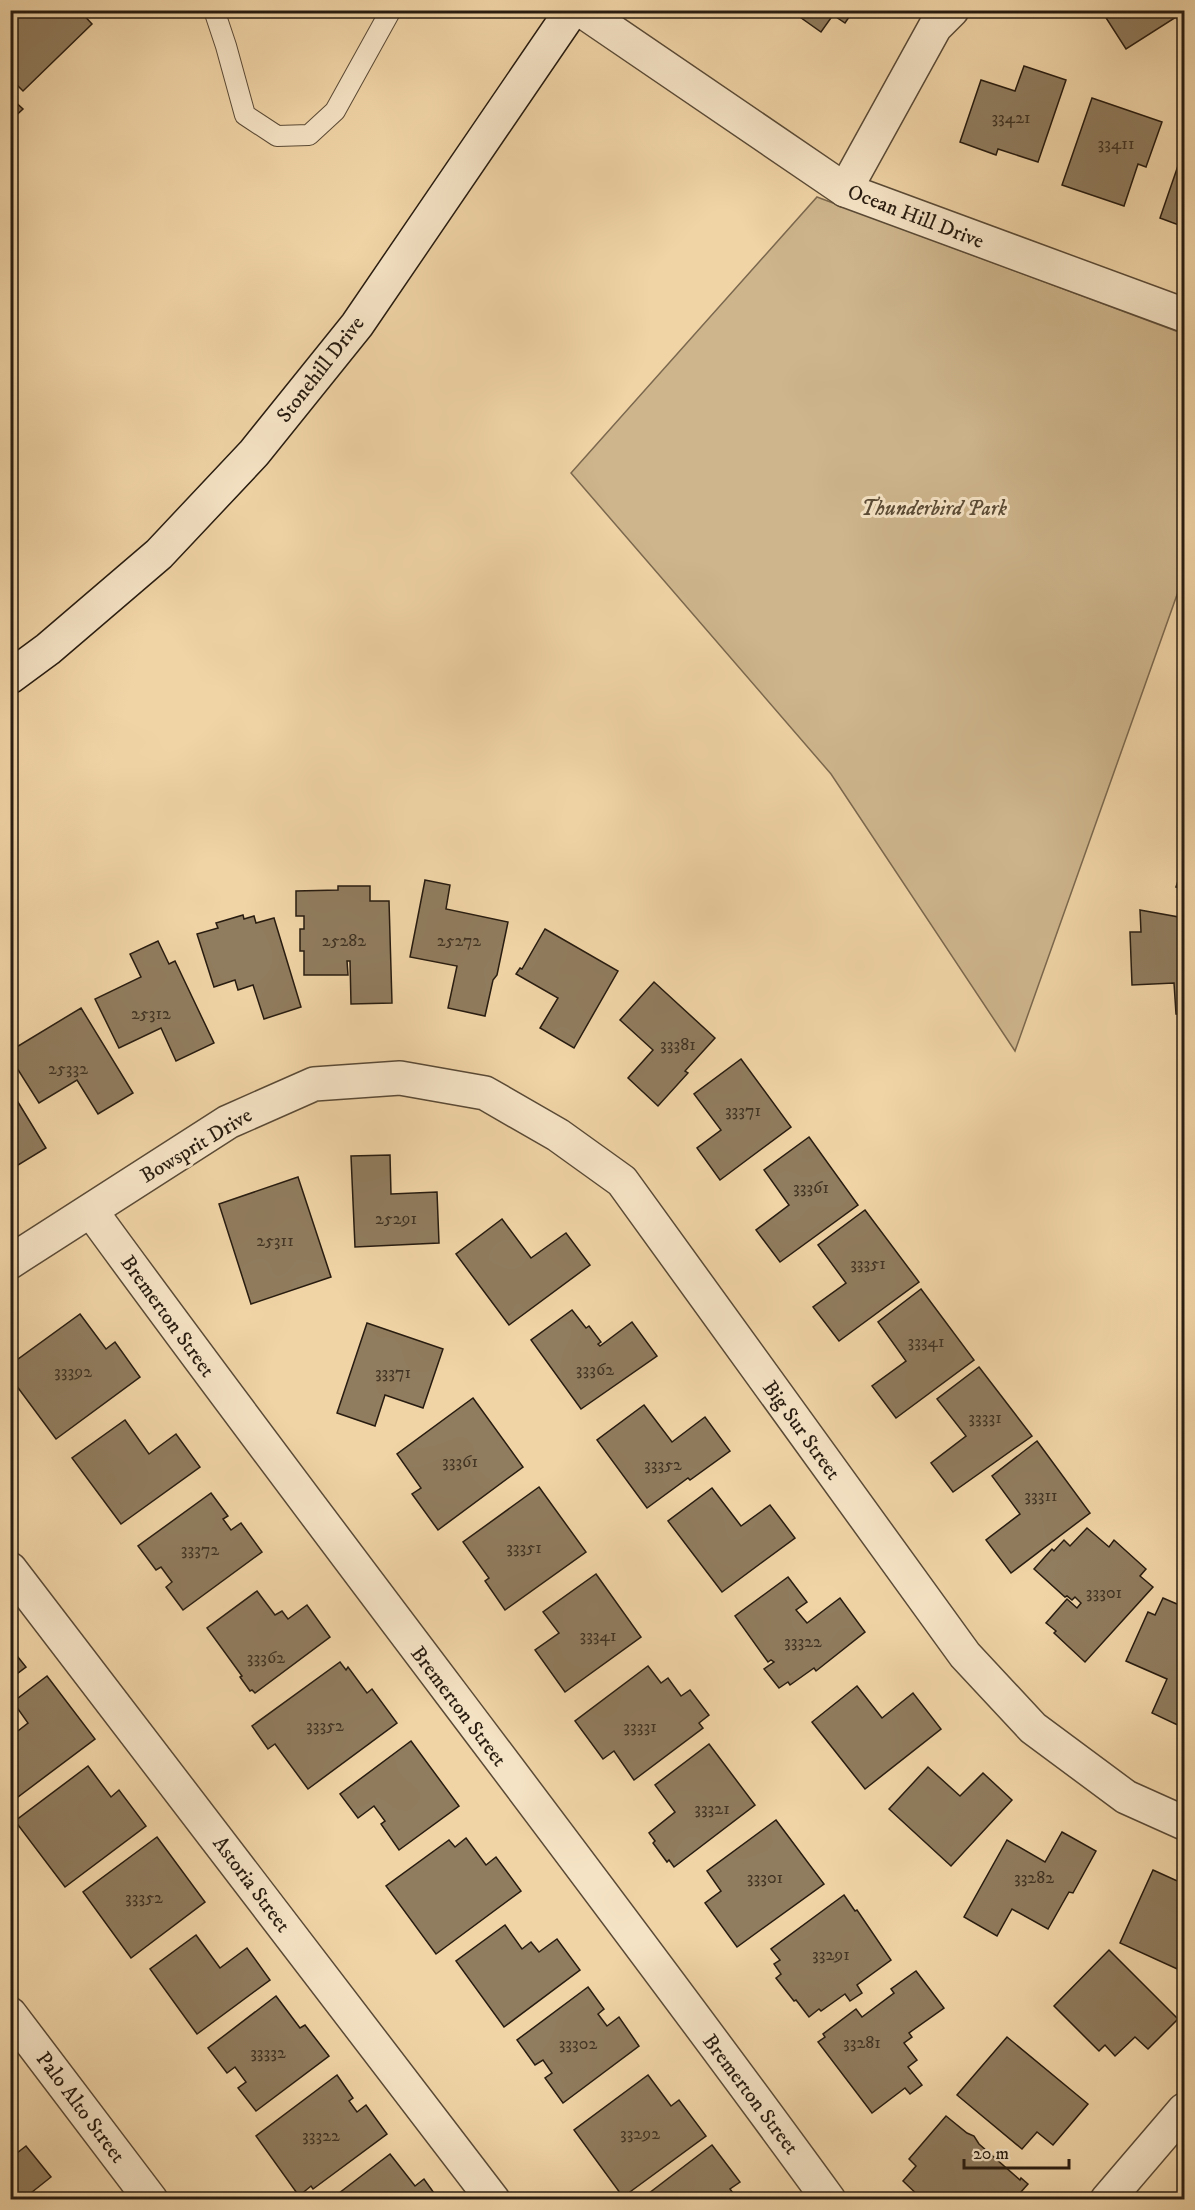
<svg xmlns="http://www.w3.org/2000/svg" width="1195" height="2210" font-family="'IM FELL DW Pica',serif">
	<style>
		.green { fill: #ceb58c; stroke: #7b684e; stroke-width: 1.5 }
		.building { fill: #907c5e; stroke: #281c10; stroke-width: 1.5 }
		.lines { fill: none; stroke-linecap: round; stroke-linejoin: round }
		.lane-casing { stroke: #5a4a36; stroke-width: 22 }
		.street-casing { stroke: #5a4a36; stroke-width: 36 }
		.secondary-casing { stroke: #281c10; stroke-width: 36 }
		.lane { stroke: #f5e3c5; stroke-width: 20 }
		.street { stroke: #f5e3c5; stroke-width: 33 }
		.secondary { stroke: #f5e3c5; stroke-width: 33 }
		.labels { text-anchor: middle; stroke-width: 6; stroke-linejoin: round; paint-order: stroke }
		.number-label { font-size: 18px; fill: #423424 }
		.street-label { font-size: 21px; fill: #281c10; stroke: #f5e3c5 }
		.park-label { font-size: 21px; font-style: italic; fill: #5a4a35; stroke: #f5e3c5 }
	</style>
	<rect width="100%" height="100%" fill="#f0d4a6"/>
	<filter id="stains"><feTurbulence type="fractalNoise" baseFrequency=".00333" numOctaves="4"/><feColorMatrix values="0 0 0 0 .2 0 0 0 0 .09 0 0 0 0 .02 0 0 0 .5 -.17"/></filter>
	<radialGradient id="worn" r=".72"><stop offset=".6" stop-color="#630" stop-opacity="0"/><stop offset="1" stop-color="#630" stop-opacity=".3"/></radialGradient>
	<polygon class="green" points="817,197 1184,334 1184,575 1015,1051 831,774 571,473"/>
	<g class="building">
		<polygon points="10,10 79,10 92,24 23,91 10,78 10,21 15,17"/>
		<polygon points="790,10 854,10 845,23 833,15 821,32"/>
		<polygon points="1101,10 1184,10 1184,25 1182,26 1176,17 1126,49"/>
		<polygon points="1024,66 1066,80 1038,162 998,149 996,155 960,142 981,80 1015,91"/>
		<polygon points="10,97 23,109 10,121"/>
		<polygon points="1092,98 1162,122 1146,167 1138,164 1124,206 1062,185"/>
		<polygon points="1181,157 1184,158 1184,227 1160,218"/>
		<polygon points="1184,863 1184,890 1176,887"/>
		<polygon points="425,880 450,885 446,909 508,922 497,975 493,980 485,1016 448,1008 457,966 410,957"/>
		<polygon points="338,886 370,886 370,901 389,901 392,1003 351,1004 350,961 347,961 348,975 304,975 304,951 300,951 300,929 304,929 304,916 296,916 296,891 338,890"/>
		<polygon points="1140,910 1184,918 1184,1014 1176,1014 1174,983 1132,985 1130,932 1141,932"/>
		<polygon points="243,915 244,919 254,916 256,923 274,918 301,1007 264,1019 253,985 238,990 235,980 214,987 197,934 218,928 216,923"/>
		<polygon points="545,929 618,971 574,1048 540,1028 558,998 516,974 520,968 522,969"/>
		<polygon points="158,941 169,964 175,961 214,1043 176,1061 161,1028 119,1048 95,999 141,977 130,954"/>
		<polygon points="654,982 715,1038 685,1071 688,1073 658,1106 628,1078 653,1050 620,1020"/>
		<polygon points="81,1008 133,1093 98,1114 77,1080 39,1103 10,1057 10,1051"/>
		<polygon points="741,1059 791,1127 720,1180 697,1148 721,1130 694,1094"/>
		<polygon points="10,1089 46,1148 10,1170"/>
		<polygon points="809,1137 858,1205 780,1262 756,1230 789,1205 764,1170"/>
		<polygon points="390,1155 391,1194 437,1192 439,1243 355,1247 351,1156"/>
		<polygon points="298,1177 331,1277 251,1304 219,1204"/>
		<polygon points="865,1210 919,1282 839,1341 813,1307 846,1283 818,1245"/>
		<polygon points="502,1219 531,1258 566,1233 590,1265 509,1325 456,1254"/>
		<polygon points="921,1289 974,1360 896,1418 872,1386 906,1361 878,1322"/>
		<polygon points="572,1310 586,1328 589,1326 601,1342 598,1344 600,1346 632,1322 657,1356 581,1409 531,1340"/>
		<polygon points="80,1314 106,1349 115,1342 140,1377 56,1439 10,1377 10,1365"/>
		<polygon points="367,1323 443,1349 423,1408 385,1395 375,1426 337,1413"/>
		<polygon points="979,1367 1032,1436 953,1492 931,1463 966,1436 937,1399"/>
		<polygon points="473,1398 523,1467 438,1530 412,1494 421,1488 397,1454"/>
		<polygon points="644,1405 672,1442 705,1417 730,1451 690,1480 688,1478 647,1508 597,1440"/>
		<polygon points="125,1420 149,1454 176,1434 200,1467 121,1524 72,1458"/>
		<polygon points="1037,1441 1090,1513 1011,1573 986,1540 1020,1514 992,1476"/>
		<polygon points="539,1487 586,1552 505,1610 485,1581 489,1578 463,1542"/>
		<polygon points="712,1488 741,1526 770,1505 795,1538 722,1592 668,1521"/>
		<polygon points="211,1493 228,1516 223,1519 231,1530 241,1523 262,1552 183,1610 166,1587 172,1582 161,1567 156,1570 138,1546"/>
		<polygon points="1087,1528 1109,1547 1114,1540 1146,1569 1140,1576 1153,1587 1085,1662 1054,1633 1056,1631 1046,1623 1067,1599 1077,1608 1081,1603 1075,1597 1072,1600 1067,1596 1065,1597 1034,1569 1052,1549 1054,1551 1064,1540 1070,1546"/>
		<polygon points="596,1574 641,1637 565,1692 535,1650 559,1633 543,1612"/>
		<polygon points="788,1577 807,1602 796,1610 807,1623 840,1598 865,1632 816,1671 814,1668 790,1685 788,1682 779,1688 764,1669 774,1662 771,1660 768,1662 735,1616"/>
		<polygon points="257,1591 275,1615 282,1611 288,1619 307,1605 330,1637 255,1693 252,1690 250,1691 240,1677 242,1676 207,1628"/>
		<polygon points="1163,1598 1184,1607 1184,1728 1152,1713 1167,1679 1126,1661 1148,1612 1155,1615"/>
		<polygon points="10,1647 26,1667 10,1679"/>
		<polygon points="340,1662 346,1670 348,1667 367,1693 372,1689 397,1723 308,1789 275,1744 268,1749 252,1726"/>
		<polygon points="648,1666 661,1683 668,1678 681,1696 690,1690 709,1715 699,1723 703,1728 634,1780 614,1751 603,1759 575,1721"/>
		<polygon points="47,1676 95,1739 10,1803 10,1737 28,1723 13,1702"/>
		<polygon points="857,1686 882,1718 913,1693 941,1729 865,1789 812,1722"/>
		<polygon points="411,1741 459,1806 399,1850 381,1824 385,1821 374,1806 358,1818 340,1794"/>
		<polygon points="709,1744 755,1805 674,1867 669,1860 667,1862 653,1843 655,1841 649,1833 675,1812 655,1785"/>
		<polygon points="88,1766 111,1797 119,1790 146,1826 65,1887 15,1821"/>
		<polygon points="928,1767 960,1796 983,1773 1012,1800 951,1866 889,1809"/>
		<polygon points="776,1820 824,1884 737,1947 705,1903 721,1891 707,1871"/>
		<polygon points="1062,1832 1096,1851 1073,1893 1069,1892 1048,1929 1012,1909 997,1936 964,1917 1007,1840 1045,1862"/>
		<polygon points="157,1837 205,1902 131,1958 83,1892"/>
		<polygon points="466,1838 486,1865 496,1857 521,1891 436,1954 386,1886 449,1840 455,1847"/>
		<polygon points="1153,1870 1184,1884 1184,1972 1120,1943"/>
		<polygon points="844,1895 855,1911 857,1910 891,1960 857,1985 862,1993 850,2001 845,1994 821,2011 819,2009 809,2017 796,2000 794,2001 776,1978 781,1974 774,1964 780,1960 771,1949"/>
		<polygon points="505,1925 522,1949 531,1942 539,1952 557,1939 580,1970 504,2027 456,1961"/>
		<polygon points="196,1935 220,1968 247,1948 270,1980 197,2034 150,1969"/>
		<polygon points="1109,1950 1178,2019 1148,2049 1135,2037 1115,2056 1105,2045 1099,2051 1054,2006"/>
		<polygon points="916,1971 944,2008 909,2033 912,2037 904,2043 917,2060 908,2067 922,2085 910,2094 905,2088 872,2113 818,2042 825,2037 823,2034 856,2009 862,2017 894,1993 891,1989"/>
		<polygon points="588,1987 604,2009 598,2014 607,2026 619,2017 639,2046 563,2103 545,2078 552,2073 543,2060 535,2065 517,2040"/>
		<polygon points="276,1996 300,2028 305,2025 329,2056 256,2111 238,2088 246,2082 235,2067 227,2073 208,2048"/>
		<polygon points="1007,2037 1088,2104 1053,2145 1037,2132 1022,2149 957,2095"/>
		<polygon points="337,2075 353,2098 349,2101 357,2112 366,2105 387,2134 313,2189 311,2186 299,2196 256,2136"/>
		<polygon points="648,2075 671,2106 679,2100 706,2136 623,2197 574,2130"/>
		<polygon points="946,2116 967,2133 974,2136 979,2144 1020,2180 1021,2178 1028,2184 1014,2200 923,2200 903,2181 916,2166 909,2159"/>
		<polygon points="10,2134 16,2141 11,2145 17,2153 26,2146 51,2177 22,2200 10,2200"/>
		<polygon points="712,2145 740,2182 730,2189 738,2200 640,2200"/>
		<polygon points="390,2154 415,2186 424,2179 439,2200 330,2200"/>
		<polygon points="56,2194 60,2200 49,2200"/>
	</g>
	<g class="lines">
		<g class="lane-casing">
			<polyline id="lane" points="214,10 226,46 245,115 277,136 309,135 335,111 391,10"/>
		</g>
		<g class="street-casing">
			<g id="street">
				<polyline points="581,10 845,190 1184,315"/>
				<polyline points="845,190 935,27 952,10"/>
				<path d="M91 1211C333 1543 587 1867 829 2200"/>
				<polyline points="10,1262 228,1122 314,1084 400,1078 485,1093 558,1135 622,1181 965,1655 1033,1728 1126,1797 1184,1823"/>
				<polyline points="10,1569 493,2200"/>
				<polyline points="10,2014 151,2200"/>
				<polyline points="1107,2200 1184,2110"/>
			</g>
		</g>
		<g class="secondary-casing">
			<polyline id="secondary" points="10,677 48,649 159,554 254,453 357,325 572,10"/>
		</g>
		<use href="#lane" class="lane"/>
		<use href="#street" class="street"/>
		<use href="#secondary" class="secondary"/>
	</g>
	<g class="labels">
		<g class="number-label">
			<text x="1011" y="123">33421</text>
			<text x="1116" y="149">33411</text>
			<text x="344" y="946">25282</text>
			<text x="459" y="946">25272</text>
			<text x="151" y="1019">25312</text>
			<text x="678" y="1050">33381</text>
			<text x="68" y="1074">25332</text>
			<text x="743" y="1116">33371</text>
			<text x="811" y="1193">33361</text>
			<text x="396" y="1224">25291</text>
			<text x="275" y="1246">25311</text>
			<text x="868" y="1269">33351</text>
			<text x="926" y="1347">33341</text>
			<text x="595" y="1375">33362</text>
			<text x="73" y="1377">33392</text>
			<text x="393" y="1378">33371</text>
			<text x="985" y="1423">33331</text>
			<text x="460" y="1467">33361</text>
			<text x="663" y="1470">33352</text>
			<text x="1041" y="1501">33311</text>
			<text x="524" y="1553">33351</text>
			<text x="200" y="1555">33372</text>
			<text x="1104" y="1598">33301</text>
			<text x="598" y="1641">33341</text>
			<text x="803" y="1647">33322</text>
			<text x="266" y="1663">33362</text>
			<text x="325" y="1731">33352</text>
			<text x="640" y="1732">33331</text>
			<text x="712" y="1814">33321</text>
			<text x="765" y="1883">33301</text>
			<text x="1034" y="1883">33282</text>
			<text x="144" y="1903">33352</text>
			<text x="831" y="1960">33291</text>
			<text x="862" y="2048">33281</text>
			<text x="578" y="2049">33302</text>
			<text x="268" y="2058">33332</text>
			<text x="640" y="2139">33292</text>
			<text x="321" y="2141">33322</text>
		</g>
		<g class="street-label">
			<text transform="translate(916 216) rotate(21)" y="7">Ocean Hill Drive</text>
			<text transform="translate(320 369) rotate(-52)" y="7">Stonehill Drive</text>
			<text transform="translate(196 1145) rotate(-31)" y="7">Bowsprit Drive</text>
			<text transform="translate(168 1316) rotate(54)" y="7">Bremerton Street</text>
			<text transform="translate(802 1430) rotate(54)" y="7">Big Sur Street</text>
			<text transform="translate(459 1706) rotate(53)" y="7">Bremerton Street</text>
			<text transform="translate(252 1884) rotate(53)" y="7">Astoria Street</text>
			<text transform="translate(751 2094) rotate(53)" y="7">Bremerton Street</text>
			<text transform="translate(81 2107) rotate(53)" y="7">Palo Alto Street</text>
		</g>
		<g class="park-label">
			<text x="934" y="515">Thunderbird Park</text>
		</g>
	</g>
	<rect width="1195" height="2210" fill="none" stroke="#f0d4a6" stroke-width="36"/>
	<rect x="12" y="12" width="1171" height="2186" fill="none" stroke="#281c10" stroke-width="3"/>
	<rect x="18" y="18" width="1159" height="2174" fill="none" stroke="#281c10" stroke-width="1.5"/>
	<path d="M964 2159v9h105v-9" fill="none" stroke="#281c10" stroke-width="3"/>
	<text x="973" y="2159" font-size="18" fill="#281c10" stroke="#f5e3c5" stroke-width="4.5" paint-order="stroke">20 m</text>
	<rect width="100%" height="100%" filter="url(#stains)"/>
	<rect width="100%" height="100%" fill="url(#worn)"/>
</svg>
